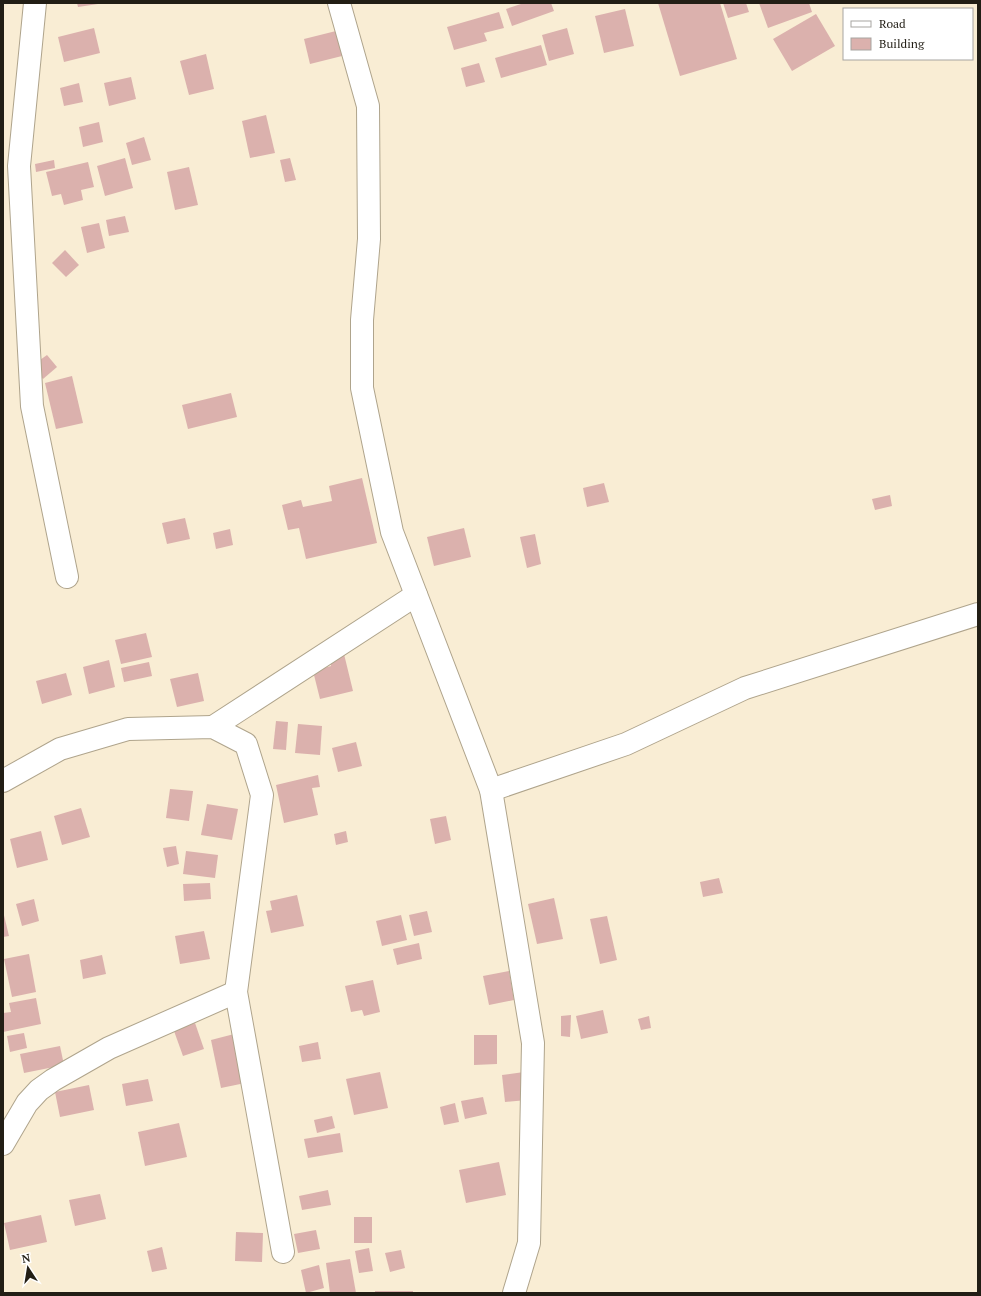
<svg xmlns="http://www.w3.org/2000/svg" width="981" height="1296" font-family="'PT Serif',serif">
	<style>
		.building { fill: #dbb1ad }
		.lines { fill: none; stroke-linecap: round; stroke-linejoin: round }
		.minor-casing { stroke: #afa48c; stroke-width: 24 }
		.minor { stroke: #fff; stroke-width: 22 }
	</style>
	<rect width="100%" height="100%" fill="#f9edd4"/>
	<g class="building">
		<polygon points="77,3 98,3 98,4 78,7"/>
		<polygon points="524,3 551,3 554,11 512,26 506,9"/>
		<polygon points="658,3 720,3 737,59 680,76"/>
		<polygon points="723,3 746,3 749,12 728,18"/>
		<polygon points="759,3 809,3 812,12 768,28"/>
		<polygon points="625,9 634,46 604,53 595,16"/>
		<polygon points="499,12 504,28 484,33 487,41 454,50 447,27"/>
		<polygon points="816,14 835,46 792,71 773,39"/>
		<polygon points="94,28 100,53 64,62 58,37"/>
		<polygon points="567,28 574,54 549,61 542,35"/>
		<polygon points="336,31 342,56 310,64 304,39"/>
		<polygon points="541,45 547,65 501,78 495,58"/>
		<polygon points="206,54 214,89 189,95 180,61"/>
		<polygon points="479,63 485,82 466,87 461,68"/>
		<polygon points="131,77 136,99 109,106 104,83"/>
		<polygon points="79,83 83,102 64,106 60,88"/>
		<polygon points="266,115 275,153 250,158 242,121"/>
		<polygon points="99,122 103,142 83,147 79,127"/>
		<polygon points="144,137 151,160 132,165 126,143"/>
		<polygon points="125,158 133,188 105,196 97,166"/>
		<polygon points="290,158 296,180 285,182 280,160"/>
		<polygon points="54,160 55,168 36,172 35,164"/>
		<polygon points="88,162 94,187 81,190 83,200 64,205 61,194 52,196 46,172"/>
		<polygon points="189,167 198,205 175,210 167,172"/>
		<polygon points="125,216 129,232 109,236 106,220"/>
		<polygon points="99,223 105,248 87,253 81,227"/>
		<polygon points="65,250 79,265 66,277 52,263"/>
		<polygon points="47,355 57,367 43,379 33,365"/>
		<polygon points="72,376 83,423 56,429 45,383"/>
		<polygon points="231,393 237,417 188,429 182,405"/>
		<polygon points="362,478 377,543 306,559 299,528 288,530 282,505 301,500 303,507 332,501 329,486"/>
		<polygon points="604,483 609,502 587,507 583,488"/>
		<polygon points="890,495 892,506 875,510 872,499"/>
		<polygon points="185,518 190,539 167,544 162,523"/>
		<polygon points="464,528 471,557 434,566 427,537"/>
		<polygon points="230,529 233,545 216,549 213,533"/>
		<polygon points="535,534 541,564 527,568 520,537"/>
		<polygon points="146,633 152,657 121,664 115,640"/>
		<polygon points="344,654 353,691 320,699 313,671 331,666 329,657"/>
		<polygon points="109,660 115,687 89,694 83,667"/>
		<polygon points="149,662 152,676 124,682 121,668"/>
		<polygon points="66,673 72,695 42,704 36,681"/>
		<polygon points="198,673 204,701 177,707 170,679"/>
		<polygon points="276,721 288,722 286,750 273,749"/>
		<polygon points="298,724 322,726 320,755 295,753"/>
		<polygon points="356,742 362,766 338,772 332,748"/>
		<polygon points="318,775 320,787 312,788 318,815 284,823 276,785"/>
		<polygon points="170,789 193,791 189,821 166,818"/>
		<polygon points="207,804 238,809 232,840 201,835"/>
		<polygon points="81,808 90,837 62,845 54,816"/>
		<polygon points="446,816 451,840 435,844 430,819"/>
		<polygon points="41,831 48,860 17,868 10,839"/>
		<polygon points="346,831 348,842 336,845 334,834"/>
		<polygon points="176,846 179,864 167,867 163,848"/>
		<polygon points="186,851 218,855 215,878 183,874"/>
		<polygon points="719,878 723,893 703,897 700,882"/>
		<polygon points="210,883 211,899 184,901 183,884"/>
		<polygon points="297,895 304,926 271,933 266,911 272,910 270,901"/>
		<polygon points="554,898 563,939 537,944 528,904"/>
		<polygon points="34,899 39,921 22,926 16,904"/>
		<polygon points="3,911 9,936 3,937"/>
		<polygon points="427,911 432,932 414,936 409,915"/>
		<polygon points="401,915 407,940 382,946 376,921"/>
		<polygon points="607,916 617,960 600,964 590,919"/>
		<polygon points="204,931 210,959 180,964 175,936"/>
		<polygon points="419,943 422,959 397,965 393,949"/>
		<polygon points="29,954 36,992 12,997 4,959"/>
		<polygon points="102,955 106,974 83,979 80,960"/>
		<polygon points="509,971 514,1000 489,1005 483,976"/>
		<polygon points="373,980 380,1012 364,1016 362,1010 351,1012 345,986"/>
		<polygon points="36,998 41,1024 3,1032 3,1013 11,1012 9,1003"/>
		<polygon points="603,1010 608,1033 581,1039 576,1016"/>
		<polygon points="571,1015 570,1037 561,1036 561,1016"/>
		<polygon points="649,1016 651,1028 641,1030 638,1019"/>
		<polygon points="195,1023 204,1049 183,1056 174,1031"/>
		<polygon points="24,1033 27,1048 10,1052 7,1036"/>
		<polygon points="238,1033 250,1082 221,1088 211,1040"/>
		<polygon points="474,1035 497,1035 497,1064 474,1065"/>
		<polygon points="318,1042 321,1059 302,1062 299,1046"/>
		<polygon points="60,1046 64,1065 24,1073 20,1054"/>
		<polygon points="380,1072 388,1108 354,1115 346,1079"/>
		<polygon points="524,1072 527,1100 505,1102 502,1075"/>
		<polygon points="148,1079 153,1101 126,1106 122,1084"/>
		<polygon points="89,1085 94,1110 60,1117 55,1092"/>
		<polygon points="483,1097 487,1114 465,1119 461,1101"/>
		<polygon points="455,1103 459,1122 444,1125 440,1107"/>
		<polygon points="332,1116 335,1128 317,1133 314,1120"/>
		<polygon points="179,1123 187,1157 145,1166 138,1132"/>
		<polygon points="340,1133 343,1152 308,1158 304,1139"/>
		<polygon points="499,1162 506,1195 466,1203 459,1170"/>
		<polygon points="328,1190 331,1205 302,1210 299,1196"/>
		<polygon points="100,1194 106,1219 75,1226 69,1200"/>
		<polygon points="41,1215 47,1242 10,1250 4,1223"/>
		<rect x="354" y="1217" width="18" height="26"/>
		<polygon points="316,1230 320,1249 298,1253 294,1234"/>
		<polygon points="236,1232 263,1233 262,1262 235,1261"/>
		<polygon points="162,1247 167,1269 152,1272 147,1251"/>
		<polygon points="369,1248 373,1271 359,1273 355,1251"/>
		<polygon points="401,1250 405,1268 390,1272 385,1253"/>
		<polygon points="350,1259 356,1293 330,1293 326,1263"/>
		<polygon points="319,1265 324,1288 306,1293 301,1270"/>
		<rect x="375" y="1291" width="38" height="2"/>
	</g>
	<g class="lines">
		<g class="minor-casing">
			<g id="minor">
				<polyline points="35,3 19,166 32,406 67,577"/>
				<polyline points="339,3 368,106 369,239 362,320 362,388 392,532 491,790 533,1043 529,1243 514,1293"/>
				<polyline points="213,727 416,595"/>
				<polyline points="3,781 60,749 128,729 213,727 246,744 262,795 236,992 283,1252"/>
				<polyline points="491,790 626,744 745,688 978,614"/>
				<polyline points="3,1144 27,1103 39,1090 53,1080 109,1048 236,992"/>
			</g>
		</g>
		<use href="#minor" class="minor"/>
	</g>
	<rect width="981" height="1296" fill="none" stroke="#221e15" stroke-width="8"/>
	<rect x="843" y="8" width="130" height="52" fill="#ffffff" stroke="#a7a5a1"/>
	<rect x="851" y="21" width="20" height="6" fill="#ffffff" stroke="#a7a5a1"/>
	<text x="879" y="28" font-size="12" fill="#221e15">Road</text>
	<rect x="851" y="38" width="20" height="12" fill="#dbb1ad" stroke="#a7a5a1"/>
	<text x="879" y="48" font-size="12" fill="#221e15">Building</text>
	<g transform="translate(28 1268) rotate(348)" stroke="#ffffff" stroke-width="3" paint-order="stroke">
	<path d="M0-3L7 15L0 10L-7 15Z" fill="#221e15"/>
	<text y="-6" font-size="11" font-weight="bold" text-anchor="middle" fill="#221e15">N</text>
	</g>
</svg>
